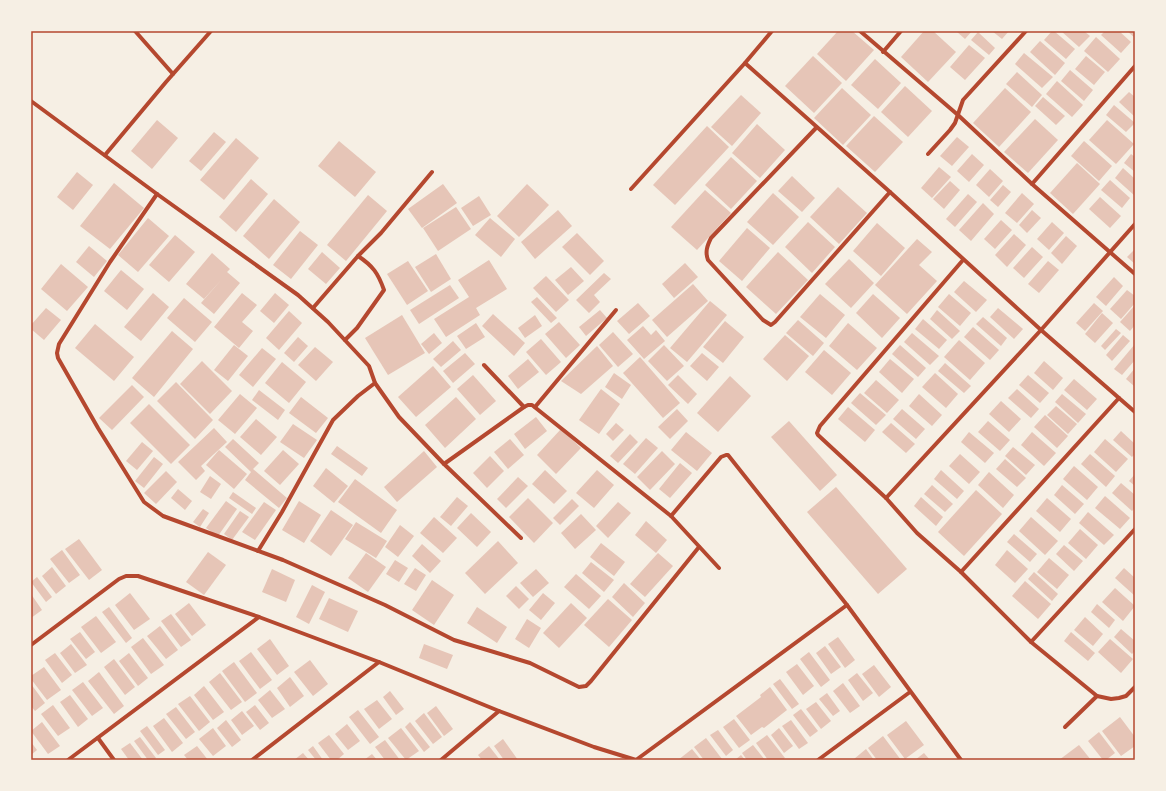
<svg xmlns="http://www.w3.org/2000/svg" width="1166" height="791" font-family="'Roboto Condensed',sans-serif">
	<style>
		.building { fill: #e6c5b7 }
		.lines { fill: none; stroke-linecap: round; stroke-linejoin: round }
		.minor { stroke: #b5482f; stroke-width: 4 }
		.neatline { fill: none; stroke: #b5482f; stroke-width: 1.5 }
	</style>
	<rect width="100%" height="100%" fill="#f6efe4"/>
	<g class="building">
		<polygon points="838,31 852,31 874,50 846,81 817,54"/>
		<polygon points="924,31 933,31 956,52 928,82 901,57"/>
		<polygon points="956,31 972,31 965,39"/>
		<polygon points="992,31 1009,31 1002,39"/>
		<polygon points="1052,31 1054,31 1075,49 1066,59 1044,40"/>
		<polygon points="1061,31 1084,31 1090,36 1079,47"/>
		<polygon points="1105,31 1119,31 1131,42 1121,53 1101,35"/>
		<polygon points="1127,31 1135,31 1135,38"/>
		<polygon points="978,32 995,48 989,55 971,40"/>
		<polygon points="1096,37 1120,59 1108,72 1084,51"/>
		<polygon points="1040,41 1065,63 1055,75 1030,52"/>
		<polygon points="969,45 985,58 965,80 950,67"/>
		<polygon points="1024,53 1053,77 1042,88 1015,64"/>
		<polygon points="813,56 842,83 814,113 785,86"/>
		<polygon points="1086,56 1105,72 1094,85 1075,69"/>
		<polygon points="875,59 901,83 878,109 851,85"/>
		<polygon points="1070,70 1093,90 1084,101 1061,81"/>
		<polygon points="1017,72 1042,95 1032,107 1006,84"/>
		<polygon points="1057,81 1083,105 1072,117 1046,94"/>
		<polygon points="905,86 932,111 908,137 881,112"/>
		<polygon points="842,88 871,115 843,145 814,118"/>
		<polygon points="1005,88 1031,112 999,147 973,123"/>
		<polygon points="1129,92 1135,97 1135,117 1119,102"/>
		<polygon points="741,95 761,113 732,146 711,127"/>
		<polygon points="1043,97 1065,116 1056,125 1035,106"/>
		<polygon points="1114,105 1135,123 1126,132 1106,115"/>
		<polygon points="874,116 903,142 875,172 846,146"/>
		<polygon points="1035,119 1058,140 1028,173 1004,152"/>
		<polygon points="157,120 178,138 152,169 131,151"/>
		<polygon points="1107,120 1134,144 1116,164 1089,140"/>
		<polygon points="757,124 785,150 760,178 732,153"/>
		<polygon points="707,126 729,147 675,205 653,185"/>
		<polygon points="214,132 226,142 201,171 189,161"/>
		<polygon points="957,137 969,147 952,166 940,156"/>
		<polygon points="236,138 259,158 224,200 200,180"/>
		<polygon points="339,141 376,172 355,197 318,166"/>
		<polygon points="1084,141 1112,166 1099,181 1071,156"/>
		<polygon points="972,154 984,165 969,182 957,171"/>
		<polygon points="1131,154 1135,157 1135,172 1124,163"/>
		<polygon points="731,157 757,181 731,209 705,185"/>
		<polygon points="1077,163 1100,184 1073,214 1050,193"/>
		<polygon points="939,167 951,177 932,198 921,188"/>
		<polygon points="1123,168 1135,179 1135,196 1115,178"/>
		<polygon points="990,169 1003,181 989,197 976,185"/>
		<polygon points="77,172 93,185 73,210 57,197"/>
		<polygon points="792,176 815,198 802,212 778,191"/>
		<polygon points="251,179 268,194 236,232 219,217"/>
		<polygon points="1110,180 1130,198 1122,208 1101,190"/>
		<polygon points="950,181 960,190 944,209 933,199"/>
		<polygon points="114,183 144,208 110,249 80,226"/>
		<polygon points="443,184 457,203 422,228 408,209"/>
		<polygon points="527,184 549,205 519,237 497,216"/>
		<polygon points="1003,185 1011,192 998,207 990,200"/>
		<polygon points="838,187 867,213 839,244 810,217"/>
		<polygon points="705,190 731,213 697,250 671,227"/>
		<polygon points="773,193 799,217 773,245 747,222"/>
		<polygon points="1022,193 1034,204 1017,223 1005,213"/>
		<polygon points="968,194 977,202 955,227 946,219"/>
		<polygon points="368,195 387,211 346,261 327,245"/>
		<polygon points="479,196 491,215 473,226 461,208"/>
		<polygon points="1100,197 1121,216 1110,228 1089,209"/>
		<polygon points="274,199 300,222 269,259 243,236"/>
		<polygon points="983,203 994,214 971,241 959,230"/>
		<polygon points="456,207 471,229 438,251 423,228"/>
		<polygon points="558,210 572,226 535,259 521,242"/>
		<polygon points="1032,210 1041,218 1027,233 1019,225"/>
		<polygon points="148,218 169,236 138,272 118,255"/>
		<polygon points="490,218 515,239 501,257 475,235"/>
		<polygon points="1001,220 1012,230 995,249 984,239"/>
		<polygon points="808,222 835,247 812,273 785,247"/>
		<polygon points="1052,222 1064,233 1049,250 1037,239"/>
		<polygon points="877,223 905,248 881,276 853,251"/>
		<polygon points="747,228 770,248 742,281 719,261"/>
		<polygon points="300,231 318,245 291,279 273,265"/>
		<polygon points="577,233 604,261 590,275 562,247"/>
		<polygon points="1014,234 1026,245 1007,267 995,255"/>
		<polygon points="175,235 195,252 169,282 149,265"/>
		<polygon points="1066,236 1077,246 1062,264 1051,253"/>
		<polygon points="917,239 932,252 919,265 937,281 907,314 875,285"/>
		<polygon points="89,246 107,261 94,277 76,262"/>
		<polygon points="1032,247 1043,257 1024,278 1013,268"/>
		<polygon points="1135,249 1135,264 1127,257"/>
		<polygon points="322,252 340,268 326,284 308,269"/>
		<polygon points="778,252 808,280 776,314 746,287"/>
		<polygon points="212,253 230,269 227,272 240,283 214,314 201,303 222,279 204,299 186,284"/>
		<polygon points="436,254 451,279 431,292 415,267"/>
		<polygon points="849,259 874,283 851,308 825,284"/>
		<polygon points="489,260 507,289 476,308 480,315 446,337 434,319 469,297 458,280"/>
		<polygon points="408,261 428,291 407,305 387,274"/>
		<polygon points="1048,261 1059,270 1039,293 1028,284"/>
		<polygon points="685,263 698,277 674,298 662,284"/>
		<polygon points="61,264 88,287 67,311 41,289"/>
		<polygon points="571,267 584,281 568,295 555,280"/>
		<polygon points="121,270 144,289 127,310 104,291"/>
		<polygon points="604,273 611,279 594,295 600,302 589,313 576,300"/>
		<polygon points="546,276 569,300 556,312 533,288"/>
		<polygon points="1114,277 1123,286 1106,306 1096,297"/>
		<polygon points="964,281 987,300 976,312 954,292"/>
		<polygon points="693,284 708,301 667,337 652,320"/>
		<polygon points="450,285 459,298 419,324 410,310"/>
		<polygon points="1127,290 1135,296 1135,303 1121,319 1110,309"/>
		<polygon points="153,293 169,307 141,341 124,327"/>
		<polygon points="242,293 257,305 242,322 253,331 239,348 214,327"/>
		<polygon points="275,293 289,305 274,323 260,311"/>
		<polygon points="820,294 845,315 826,338 800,317"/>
		<polygon points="873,294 900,318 882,338 856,313"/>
		<polygon points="949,294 971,313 960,326 938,307"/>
		<polygon points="537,297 557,318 551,323 531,302"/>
		<polygon points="184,298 212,322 195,342 167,318"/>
		<polygon points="710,301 727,315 687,362 670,348"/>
		<polygon points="638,303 650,316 629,334 617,321"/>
		<polygon points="1094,303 1103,311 1085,331 1076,323"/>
		<polygon points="1135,305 1135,325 1130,331 1120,322"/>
		<polygon points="46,308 61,320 44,340 31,329 31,325"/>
		<polygon points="998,308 1023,329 1014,339 990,317"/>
		<polygon points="600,310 607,318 586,336 579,327"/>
		<polygon points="937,310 960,331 952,339 930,319"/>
		<polygon points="289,311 302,323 279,350 266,338"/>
		<polygon points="1102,313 1113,323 1095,343 1085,334"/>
		<polygon points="493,314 525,343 514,356 482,326"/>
		<polygon points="402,315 425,353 388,375 365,338"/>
		<polygon points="535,315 542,326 525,338 518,328"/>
		<polygon points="983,317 1007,338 1001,346 976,324"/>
		<polygon points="923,319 947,340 939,349 915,329"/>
		<polygon points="798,320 824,343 813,356 786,333"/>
		<polygon points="725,321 744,337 723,363 703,347"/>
		<polygon points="559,322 580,345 566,358 545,334"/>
		<polygon points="476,323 485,337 466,349 457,336"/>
		<polygon points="848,323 877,348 857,370 829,346"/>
		<polygon points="95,324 134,357 114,381 75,348"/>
		<polygon points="643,326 651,335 656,330 665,341 644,359 627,340"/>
		<polygon points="973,327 999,350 990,360 964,337"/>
		<polygon points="1116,329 1121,333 1105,350 1101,346"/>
		<polygon points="172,331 193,349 154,397 132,378"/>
		<polygon points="613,332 633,354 618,367 599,345"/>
		<polygon points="434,333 442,343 429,354 421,344"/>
		<polygon points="912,333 939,356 930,365 904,342"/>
		<polygon points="785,335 809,356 787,381 763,359"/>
		<polygon points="1123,335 1130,341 1112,361 1106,355"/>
		<polygon points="298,337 308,346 294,362 284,353"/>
		<polygon points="541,339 561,362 546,375 526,352"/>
		<polygon points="959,340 985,363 970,380 944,357"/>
		<polygon points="453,341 461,350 441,367 433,359"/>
		<polygon points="1135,344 1135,360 1122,375 1114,369"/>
		<polygon points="234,345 248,356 228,381 214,370"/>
		<polygon points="664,345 684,366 667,381 648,361"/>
		<polygon points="900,345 926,368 918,377 892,354"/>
		<polygon points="597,346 613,366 581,394 561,381"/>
		<polygon points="315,347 333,362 316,381 298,365"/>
		<polygon points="262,348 276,359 253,387 239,375"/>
		<polygon points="824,350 851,373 832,395 805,372"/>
		<polygon points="465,353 475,364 453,383 443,371"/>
		<polygon points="702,353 719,367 707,381 690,366"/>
		<polygon points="640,357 680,403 663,418 623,373"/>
		<polygon points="528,359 539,372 518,389 508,376"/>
		<polygon points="890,359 914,379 902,393 879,372"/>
		<polygon points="202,361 232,391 210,414 180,384"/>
		<polygon points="1044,361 1063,378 1053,390 1034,373"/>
		<polygon points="282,362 306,382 289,403 265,383"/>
		<polygon points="945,363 971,386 964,393 938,371"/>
		<polygon points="433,366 451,387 416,417 398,397"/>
		<polygon points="1135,368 1135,385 1134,386 1126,379"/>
		<polygon points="614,373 631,385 622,399 605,387"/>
		<polygon points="935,373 958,394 946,408 922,387"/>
		<polygon points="473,375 496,401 480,415 457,389"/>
		<polygon points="678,375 697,394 688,404 668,385"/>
		<polygon points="1028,375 1049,393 1040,403 1019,385"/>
		<polygon points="730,376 751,396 718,432 697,413"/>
		<polygon points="1074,379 1097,399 1087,410 1064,390"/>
		<polygon points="876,380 899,400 887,413 864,393"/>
		<polygon points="176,382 213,420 195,439 157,401"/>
		<polygon points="132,385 144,397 112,430 99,418"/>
		<polygon points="601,389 620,404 599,434 579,420"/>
		<polygon points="1017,389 1039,409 1031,418 1008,398"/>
		<polygon points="259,390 285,410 278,420 252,400"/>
		<polygon points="860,393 886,415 876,425 851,403"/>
		<polygon points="240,394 257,408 235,434 218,420"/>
		<polygon points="919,394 942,415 932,426 909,406"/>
		<polygon points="1062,394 1086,414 1078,423 1055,402"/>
		<polygon points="301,397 328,418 316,433 289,413"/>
		<polygon points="456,397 476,419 445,448 425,425"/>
		<polygon points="1001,401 1021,419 1009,432 989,414"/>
		<polygon points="149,404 190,445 171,464 130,423"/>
		<polygon points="1056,406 1077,424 1068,434 1047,415"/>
		<polygon points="848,407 875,430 865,442 838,419"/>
		<polygon points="677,409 688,421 670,439 658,427"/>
		<polygon points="902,409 925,429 916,439 893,419"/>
		<polygon points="1045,415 1068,436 1057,448 1034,427"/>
		<polygon points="536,417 547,431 525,449 514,434"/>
		<polygon points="256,419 277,437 261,455 240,437"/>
		<polygon points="789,421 837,475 820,491 771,437"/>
		<polygon points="988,421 1010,440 1000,451 978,432"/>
		<polygon points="616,423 624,430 613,441 606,434"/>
		<polygon points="891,423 915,444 906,453 882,432"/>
		<polygon points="293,424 317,440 304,458 280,442"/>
		<polygon points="214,428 227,442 201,466 205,471 196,480 178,462"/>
		<polygon points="561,429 581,448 556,474 537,455"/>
		<polygon points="1121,431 1135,444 1135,454 1132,457 1113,440"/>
		<polygon points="686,432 712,453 697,471 671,450"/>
		<polygon points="969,432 994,453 985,463 961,442"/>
		<polygon points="1032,432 1056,453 1044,466 1021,445"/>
		<polygon points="630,434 638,442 618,463 610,456"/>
		<polygon points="646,438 658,448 635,474 623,464"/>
		<polygon points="233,439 259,463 253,469 287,498 279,508 245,480 251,472 225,447"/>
		<polygon points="510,439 524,455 508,469 494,452"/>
		<polygon points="1105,439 1128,459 1116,472 1094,452"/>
		<polygon points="142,442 153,451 137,470 126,461"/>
		<polygon points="337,446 368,468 362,476 331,454"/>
		<polygon points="1013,447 1035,465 1026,475 1005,456"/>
		<polygon points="219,450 247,474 234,489 206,465"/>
		<polygon points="283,450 299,464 280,485 264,471"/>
		<polygon points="424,451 437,467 397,502 384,487"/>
		<polygon points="662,451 675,464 650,490 637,477"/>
		<polygon points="960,454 980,472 969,484 949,466"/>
		<polygon points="1090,454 1115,476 1106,487 1081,464"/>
		<polygon points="490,456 504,471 487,488 473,473"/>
		<polygon points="154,457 163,464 144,488 135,481"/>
		<polygon points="1005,459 1026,478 1017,487 996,469"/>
		<polygon points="680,463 692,473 670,498 659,489"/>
		<polygon points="1074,466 1098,487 1087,500 1063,479"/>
		<polygon points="326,468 348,486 334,503 313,486"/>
		<polygon points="545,470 567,491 554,504 532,484"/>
		<polygon points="597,470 614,485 594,508 576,493"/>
		<polygon points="941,470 964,491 957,499 934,479"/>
		<polygon points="166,471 177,482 156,504 144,493"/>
		<polygon points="989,472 1014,495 1003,508 978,485"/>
		<polygon points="1135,474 1135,486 1129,481"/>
		<polygon points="210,476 221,484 211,499 200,492"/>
		<polygon points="518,477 528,486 506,508 497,499"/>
		<polygon points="355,479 397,510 381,533 338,502"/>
		<polygon points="1121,483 1135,495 1135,508 1132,511 1112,493"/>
		<polygon points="932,485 953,504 945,512 924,494"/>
		<polygon points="1062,485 1084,504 1075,514 1054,495"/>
		<polygon points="836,487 907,569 878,594 807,512"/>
		<polygon points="178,489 192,501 185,510 171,498"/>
		<polygon points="976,490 1002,514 964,556 938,532"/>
		<polygon points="233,492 256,508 252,514 229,498"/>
		<polygon points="1105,496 1130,518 1120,529 1095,508"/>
		<polygon points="457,497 468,506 451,526 440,517"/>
		<polygon points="921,497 943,517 936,526 914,506"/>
		<polygon points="528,498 553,523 534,543 509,517"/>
		<polygon points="1047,498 1071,519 1060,532 1036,511"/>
		<polygon points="572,499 579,506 560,525 553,518"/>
		<polygon points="226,501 237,509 218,536 206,528"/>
		<polygon points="299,501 321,515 304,543 282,530"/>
		<polygon points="264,502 276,510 255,540 242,532"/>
		<polygon points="618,502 631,513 608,538 596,526"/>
		<polygon points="203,509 209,513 200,527 193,522"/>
		<polygon points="331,510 353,525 331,556 310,541"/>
		<polygon points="240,511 249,517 232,540 224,534"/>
		<polygon points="1088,512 1114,535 1104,545 1079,523"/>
		<polygon points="471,513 491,532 477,547 457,528"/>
		<polygon points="581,514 596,530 575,549 561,533"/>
		<polygon points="434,517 457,538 443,553 420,533"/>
		<polygon points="1031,517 1058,541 1045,555 1019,531"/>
		<polygon points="646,521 667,540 656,553 635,535"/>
		<polygon points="356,522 387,541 376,558 345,539"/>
		<polygon points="400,525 414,536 398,557 385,547"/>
		<polygon points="1080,529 1098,545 1086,559 1068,543"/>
		<polygon points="1014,534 1037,554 1030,562 1007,542"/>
		<polygon points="79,539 102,570 89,580 65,549"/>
		<polygon points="498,541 518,563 485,594 465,573"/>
		<polygon points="601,543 625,562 614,576 590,557"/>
		<polygon points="422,544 441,561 430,573 412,556"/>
		<polygon points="1064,545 1083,561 1074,571 1056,554"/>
		<polygon points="62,550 80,575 69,583 50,559"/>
		<polygon points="1007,550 1028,569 1015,583 995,565"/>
		<polygon points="208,552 226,565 204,595 186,582"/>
		<polygon points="366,553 386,567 368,592 348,578"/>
		<polygon points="658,553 673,566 645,597 630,584"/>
		<polygon points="1049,558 1069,575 1057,589 1037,572"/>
		<polygon points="395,560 408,568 399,582 386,574"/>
		<polygon points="591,562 614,580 604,592 582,573"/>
		<polygon points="52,567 66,586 56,594 42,576"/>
		<polygon points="415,568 426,575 416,591 404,584"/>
		<polygon points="1124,568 1135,578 1135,596 1115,578"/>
		<polygon points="272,569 295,580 286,602 262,592"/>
		<polygon points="536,569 549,583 533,597 520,583"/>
		<polygon points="1034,572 1058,594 1052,601 1028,579"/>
		<polygon points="576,574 601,596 589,609 564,587"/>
		<polygon points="37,577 52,597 46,602 31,582"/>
		<polygon points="432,580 454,595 434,625 412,610"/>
		<polygon points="1025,581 1051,604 1038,619 1012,596"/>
		<polygon points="624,583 645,603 633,617 612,597"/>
		<polygon points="312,585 325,592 309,624 296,617"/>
		<polygon points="516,586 529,599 519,609 506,596"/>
		<polygon points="1115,588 1135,606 1123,621 1102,602"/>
		<polygon points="130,593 150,619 134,630 115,605"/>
		<polygon points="543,593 555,603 541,620 529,610"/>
		<polygon points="31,594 42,610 31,618"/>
		<polygon points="329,598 358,611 348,632 319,619"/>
		<polygon points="608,599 632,620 609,647 584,625"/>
		<polygon points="189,603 206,625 192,636 175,614"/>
		<polygon points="571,603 587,618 559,648 543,633"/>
		<polygon points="1097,604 1115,620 1109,628 1091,612"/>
		<polygon points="109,607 132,638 126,643 102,612"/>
		<polygon points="477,607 507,627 497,643 467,623"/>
		<polygon points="171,614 191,640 181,647 161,621"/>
		<polygon points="96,616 116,642 101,653 81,627"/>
		<polygon points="1085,617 1103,634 1093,646 1074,630"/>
		<polygon points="527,619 541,628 529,648 515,639"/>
		<polygon points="160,626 178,650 166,659 147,636"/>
		<polygon points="1121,629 1135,641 1135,651 1132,654 1114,637"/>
		<polygon points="80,632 95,652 86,659 70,639"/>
		<polygon points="1071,632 1095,653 1088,661 1064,641"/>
		<polygon points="838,637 855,660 845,668 828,644"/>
		<polygon points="143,638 164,665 151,674 131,647"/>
		<polygon points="270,639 289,666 277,675 257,649"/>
		<polygon points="1110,639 1133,659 1121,673 1098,652"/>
		<polygon points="71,644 87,665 75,673 60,653"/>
		<polygon points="424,644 453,655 447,669 419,658"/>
		<polygon points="825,646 841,667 831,674 816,653"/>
		<polygon points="251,652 272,680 260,689 239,661"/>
		<polygon points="809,652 830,680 821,687 800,659"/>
		<polygon points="55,653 72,675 62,683 45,660"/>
		<polygon points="129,653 148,678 138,686 119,661"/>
		<polygon points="114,659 135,687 125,695 104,667"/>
		<polygon points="310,660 328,684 313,696 294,672"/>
		<polygon points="234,662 257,693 245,702 222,671"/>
		<polygon points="797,664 814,686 803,695 786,672"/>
		<polygon points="874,665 891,687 879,697 862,674"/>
		<polygon points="44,667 61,690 47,700 31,679 31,676"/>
		<polygon points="99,672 124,706 114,714 88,681"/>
		<polygon points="220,673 242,702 231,710 209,682"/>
		<polygon points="857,673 873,693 863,701 848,680"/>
		<polygon points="290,677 304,696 290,707 277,688"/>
		<polygon points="780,679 799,704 792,709 773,684"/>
		<polygon points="83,682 103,708 92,716 72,690"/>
		<polygon points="843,683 860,706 850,713 833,691"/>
		<polygon points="31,684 45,703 35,711 31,706"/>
		<polygon points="204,686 224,712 213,720 194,695"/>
		<polygon points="770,687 787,710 764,728 762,727 751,735 736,716 761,697 760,695"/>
		<polygon points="270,690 285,709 272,718 258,700"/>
		<polygon points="390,691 404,709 396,715 383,697"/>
		<polygon points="827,693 840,711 833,716 819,699"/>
		<polygon points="70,695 88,719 78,727 60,702"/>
		<polygon points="190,696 210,722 199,731 178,704"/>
		<polygon points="377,700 392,719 379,729 364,709"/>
		<polygon points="816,702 831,721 821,729 806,709"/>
		<polygon points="53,705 70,728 58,736 41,714"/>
		<polygon points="255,705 269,723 260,730 246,712"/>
		<polygon points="436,706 453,729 444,736 427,713"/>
		<polygon points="176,707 195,732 186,739 166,714"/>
		<polygon points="801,709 818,731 810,737 793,715"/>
		<polygon points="358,710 379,737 370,744 349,717"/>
		<polygon points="242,711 254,726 242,735 231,720"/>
		<polygon points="424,713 442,737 433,744 415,721"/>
		<polygon points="1120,717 1135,737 1135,746 1121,756 1102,731"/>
		<polygon points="164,718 183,743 172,752 153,726"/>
		<polygon points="734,719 750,740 739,748 723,727"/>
		<polygon points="226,720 241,740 232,747 217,728"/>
		<polygon points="791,720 808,743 799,749 782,726"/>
		<polygon points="906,721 924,745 905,759 887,735"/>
		<polygon points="42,722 60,746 48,754 31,731"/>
		<polygon points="410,722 430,747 424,752 405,727"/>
		<polygon points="347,724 360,741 348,750 335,734"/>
		<polygon points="147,726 165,750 158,755 140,731"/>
		<polygon points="213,728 226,746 213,756 199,739"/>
		<polygon points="401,728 419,751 406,760 388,738"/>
		<polygon points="779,728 793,746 784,753 771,735"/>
		<polygon points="718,730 733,750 726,756 710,735"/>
		<polygon points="1099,732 1115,753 1106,760 1103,760 1088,741"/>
		<polygon points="329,735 344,754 337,760 331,760 318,743"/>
		<polygon points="767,735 785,758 782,760 768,760 756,743"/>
		<polygon points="883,736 901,760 877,760 868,748"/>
		<polygon points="140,737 156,758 154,760 148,760 134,741"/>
		<polygon points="706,738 722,759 721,760 704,760 694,747"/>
		<polygon points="503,739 518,760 504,760 494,746"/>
		<polygon points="385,740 400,760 385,760 375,747"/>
		<polygon points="31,742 37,750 31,755"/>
		<polygon points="130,743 143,760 129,760 121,749"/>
		<polygon points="753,745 765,760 747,760 742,753"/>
		<polygon points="1079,745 1091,760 1059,760"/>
		<polygon points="197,746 208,760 188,760 184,755"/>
		<polygon points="313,746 323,760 316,760 308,750"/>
		<polygon points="489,746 500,760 482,760 478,755"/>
		<polygon points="692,749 701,760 678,760"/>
		<polygon points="866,749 874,760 855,760 854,759"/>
		<polygon points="303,753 309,760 294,760"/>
		<polygon points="924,753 930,760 915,760"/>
		<polygon points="372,754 377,760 364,760"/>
		<polygon points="741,755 745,760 735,760"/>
	</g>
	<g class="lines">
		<g class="minor">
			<polyline points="135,31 173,74"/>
			<polyline points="860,31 958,115 1032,184 1135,274"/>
			<polyline points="883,52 901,31"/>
			<polyline points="745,63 890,192 1041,330 1135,412"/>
			<polyline points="31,101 157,194 298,295 328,322 369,366 375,383 399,417 444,464 524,407 528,405 532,405 671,516 719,568"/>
			<path d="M816 128 711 238C707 246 705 252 708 260L763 320 771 325 775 322 890 192"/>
			<polyline points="928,154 950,130 955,123 963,100 1026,31"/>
			<polyline points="105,155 166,82 211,31"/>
			<polyline points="1032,184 1135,66"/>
			<polyline points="631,189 745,63 772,31"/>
			<polyline points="157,194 110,262 59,344 57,353 58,358 98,428 144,502 163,516 283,560 385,605 454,640 530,663 579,687 586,686 591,681 699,547"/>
			<polyline points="963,260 820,426 817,433 818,435 886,498 917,533 961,572 1031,642 1097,696 1111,699 1119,698 1126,696 1135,687"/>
			<polyline points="313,308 358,256 381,233 432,172"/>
			<path d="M345 340 357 328 384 290C378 273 373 266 358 256"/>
			<polyline points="484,365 524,407"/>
			<polyline points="535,407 616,310"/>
			<polyline points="444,464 521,538"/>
			<polyline points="886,498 1041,330 1135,224"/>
			<polyline points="671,516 721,457 726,455 728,455 847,605 961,760"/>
			<polyline points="258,551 282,512 333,420 358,396 375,383"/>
			<polyline points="961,572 1119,398"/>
			<polyline points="1031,642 1135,529"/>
			<polyline points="31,645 119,579 126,576 138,576 259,617 379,662 499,711 594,747 636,760"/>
			<polyline points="1065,727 1097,696"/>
			<polyline points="98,738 114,760"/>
			<polyline points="68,760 259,617"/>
			<polyline points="252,760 379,662"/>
			<polyline points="441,760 499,711"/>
			<polyline points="636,760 847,605"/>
			<polyline points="818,760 910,692"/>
		</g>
	</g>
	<rect width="1166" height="791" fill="none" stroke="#f6efe4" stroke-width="64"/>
	<rect x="32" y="32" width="1102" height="727" class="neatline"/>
</svg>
